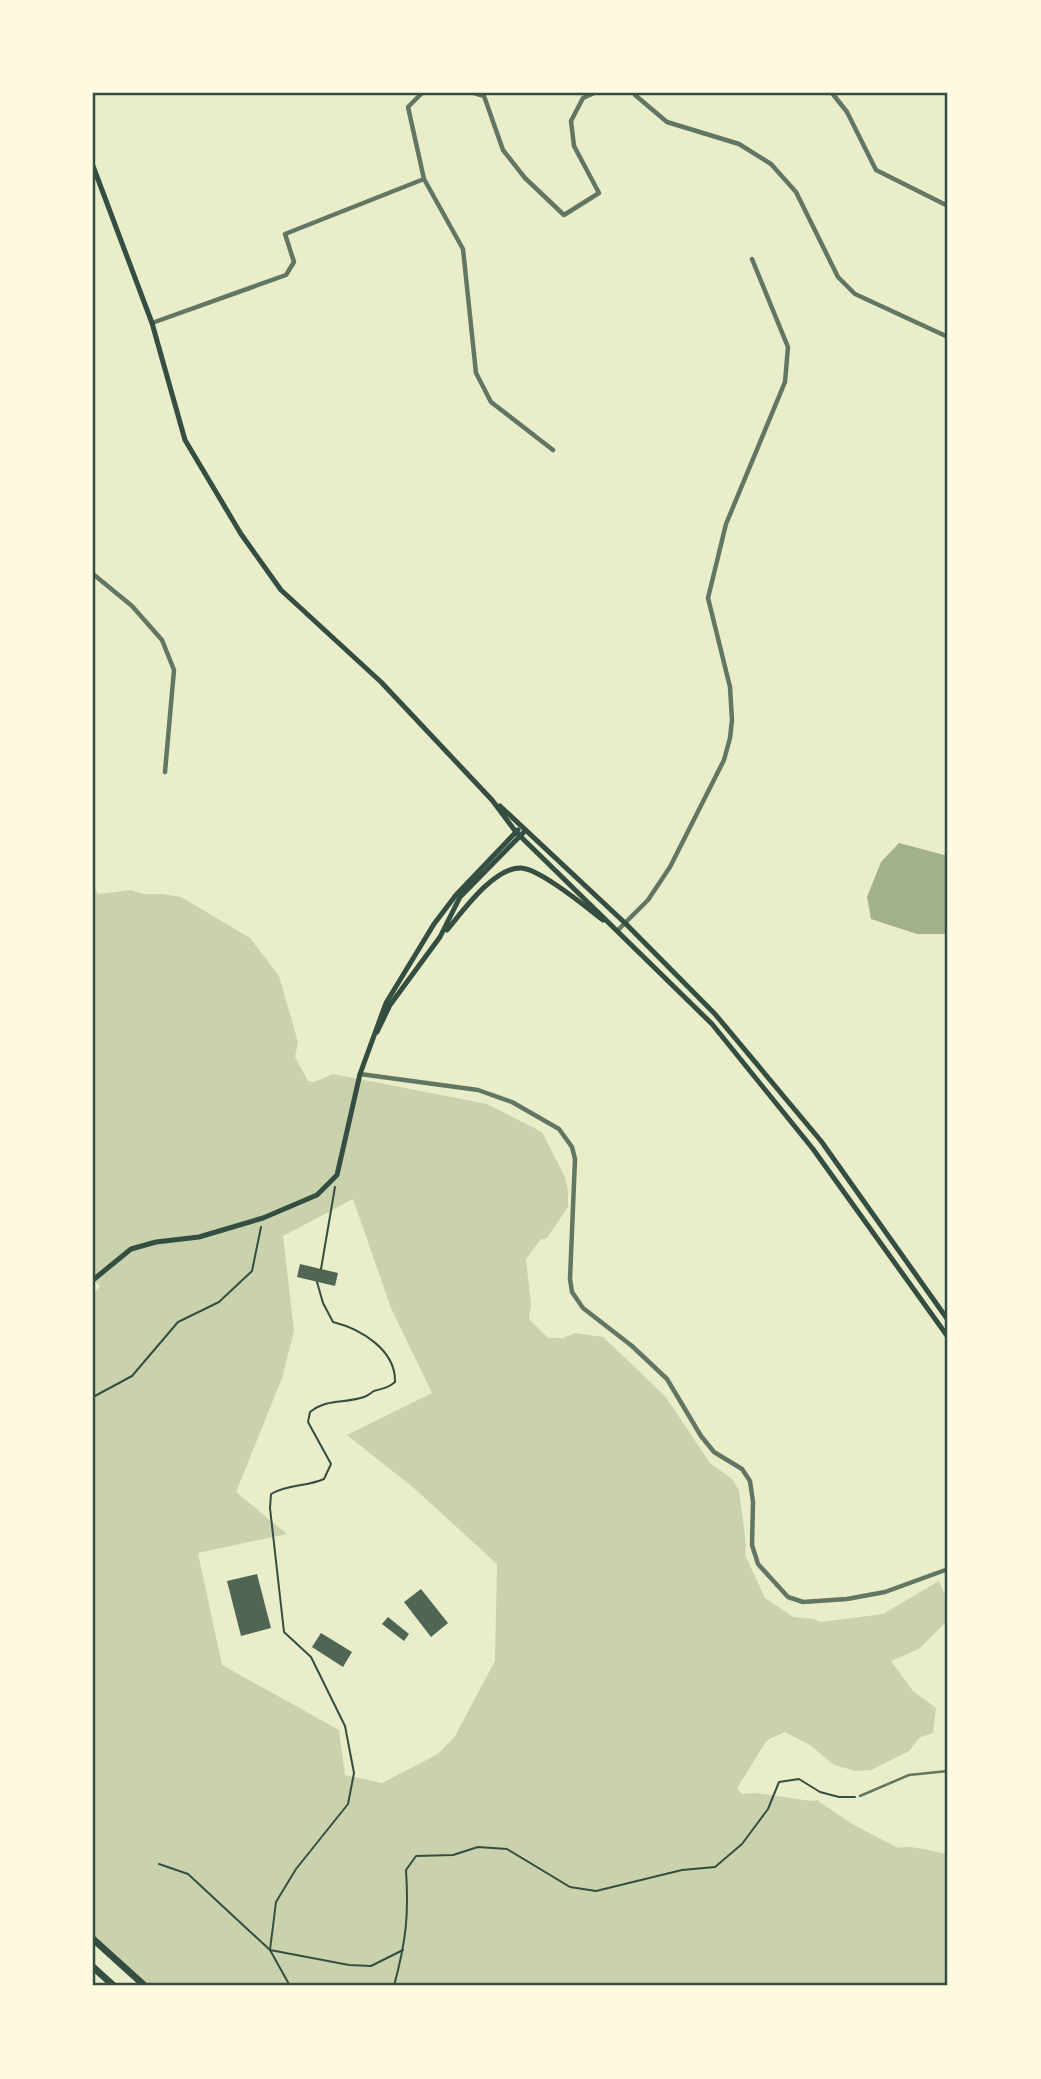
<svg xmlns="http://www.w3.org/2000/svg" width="1041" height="2079" font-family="'PT Serif',serif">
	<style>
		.green { fill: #cad2ad; fill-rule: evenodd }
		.water { fill: #a3b18a }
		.building { fill: #4f6655 }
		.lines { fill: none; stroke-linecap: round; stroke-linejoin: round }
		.path { stroke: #344e41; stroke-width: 2 }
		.pedestrian { stroke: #617663; stroke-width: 2.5 }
		.minor { stroke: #617663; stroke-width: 4.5 }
		.secondary { stroke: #344e41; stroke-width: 5 }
		.motorway { stroke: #344e41; stroke-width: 7 }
		.neatline { fill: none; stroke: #344e41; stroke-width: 2.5 }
	</style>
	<rect width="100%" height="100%" fill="#e9edc9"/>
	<path class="green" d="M93 885 98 894 131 890 144 894H163L181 897 250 938 279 976 298 1042 295 1057 308 1081 314 1082 333 1074 487 1104 542 1132 565 1177 568 1191V1207L547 1238 540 1240 526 1259 531 1304 529 1319 548 1338H563L575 1333 603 1337 665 1396 710 1463 732 1479 739 1490 746 1545 745 1555 765 1598 793 1617 814 1619 821 1622 883 1614 939 1581 944 1593 948 1594V1624H944L919 1649 891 1661 913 1691 936 1708 933 1733 919 1738 909 1751 871 1770 856 1771 834 1765 810 1745 785 1732 767 1740 737 1788 742 1794 756 1793 811 1801 817 1800 852 1824 898 1848C911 1844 934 1852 948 1854V1986H145L93 1939V1295L100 1286 93 1280ZM353 1199 391 1308 432 1393 347 1435 415 1489 497 1564 495 1661 455 1736 438 1754 382 1783 345 1775 339 1730 222 1665 198 1553 287 1534 236 1492 282 1378 294 1331 283 1236Z"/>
	<polygon class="water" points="899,843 948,856 948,934 917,934 871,919 867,897 881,862"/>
	<g class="building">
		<polygon points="300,1264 338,1273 335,1286 297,1277"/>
		<polygon points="257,1574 271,1628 241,1636 227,1581"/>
		<polygon points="421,1589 448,1623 431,1637 404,1602"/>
		<polygon points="388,1617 409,1634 404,1641 382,1624"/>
		<polygon points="321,1633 352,1652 343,1667 312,1647"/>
	</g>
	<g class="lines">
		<g class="path">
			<polyline points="321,1269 335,1187"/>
			<polyline points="93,1397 132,1376 178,1322 219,1302 252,1271 261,1227"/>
			<polyline points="159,1864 188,1874 270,1950 349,1965 371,1966 403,1950"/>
			<path d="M290 1986 270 1950 276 1902 296 1869 348 1804 354 1773 345 1726 311 1657 284 1632 270 1508 271 1494C288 1484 306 1487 324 1479L331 1464 308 1422 310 1412C328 1398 343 1404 364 1397 369 1395 369 1394 374 1391 383 1388 387 1389 395 1382 396 1350 361 1329 333 1322L323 1303 317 1282"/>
			<path d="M394 1986C406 1941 409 1916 406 1870L416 1856 453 1855 478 1847 507 1849 570 1887 596 1891 682 1870 715 1867 742 1844 768 1809 779 1782 799 1779 820 1792 839 1797H855"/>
		</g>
		<polyline class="pedestrian" points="860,1796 909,1775 948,1771"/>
		<g class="minor">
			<polyline points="422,93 408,107 424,179 463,249 476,373 491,402 553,450"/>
			<polyline points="474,93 484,96 503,150 525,178 564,215 599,193 574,146 571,121 583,98 594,93"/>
			<polyline points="635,93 635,95 667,122 739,144 771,164 796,192 838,277 855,294 948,337"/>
			<polyline points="832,93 847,112 876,170 948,206"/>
			<polyline points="152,323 286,275 294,262 285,234 424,179"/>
			<polyline points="93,574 132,606 162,640 174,670 165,772"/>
			<polyline points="618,930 648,900 670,867 724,760 730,738 732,720 730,687 708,598 726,524 785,382 788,347 752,259"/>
			<polyline points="360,1074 478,1090 512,1102 559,1129 572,1147 575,1159 570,1279 572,1292 583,1308 632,1346 667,1379 701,1436 714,1452 742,1469 750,1481 753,1502 752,1545 758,1564 788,1597 803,1602 847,1599 885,1592 948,1569"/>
		</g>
		<g class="secondary">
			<polyline points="93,166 152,323 185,440 241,534 281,590 381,682 492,800 516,832 712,1024 813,1149 948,1337"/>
			<polyline points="500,806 625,923 715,1014 821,1141 948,1320"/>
			<path d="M447 930C463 911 494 867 521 868 540 869 586 907 603 920"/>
			<polyline points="377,1032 390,1005 440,937 460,897 523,833"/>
			<polyline points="93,1280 131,1249 156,1242 199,1237 263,1218 317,1195 337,1175 360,1074 386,1003 434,924 456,895 518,830"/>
		</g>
		<g class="motorway">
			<polyline points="93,1939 145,1986"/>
			<polyline points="93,1967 114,1986"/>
		</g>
	</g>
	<rect width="1041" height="2079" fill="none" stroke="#fefae0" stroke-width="189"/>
	<rect x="94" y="94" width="852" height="1890" class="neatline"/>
</svg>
